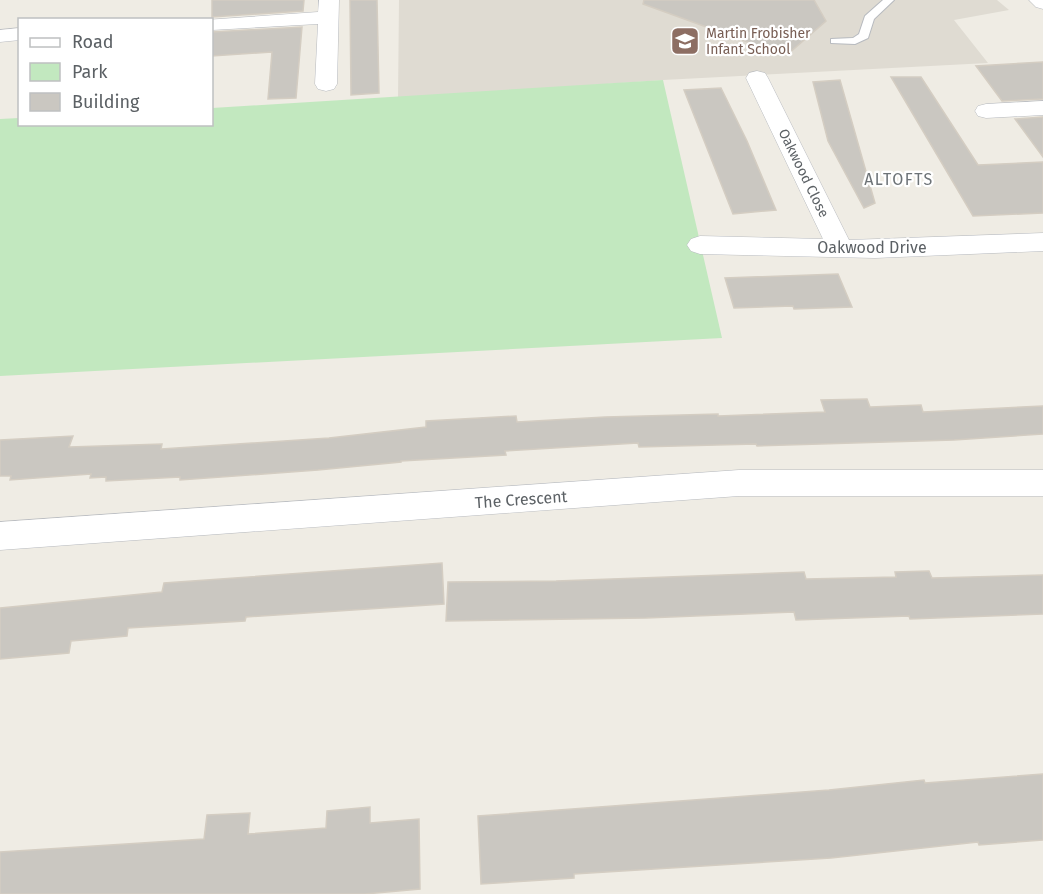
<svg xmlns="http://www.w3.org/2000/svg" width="1043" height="894" font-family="'Fira Sans',sans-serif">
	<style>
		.education { fill: #dfdbd2 }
		.green { fill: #c2e8bf }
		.building { fill: #cac7c1; stroke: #d4cdc2; stroke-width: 1.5 }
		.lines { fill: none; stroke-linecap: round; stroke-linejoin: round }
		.service-casing { stroke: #b7babf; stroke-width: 2 }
		.minor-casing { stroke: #b7babf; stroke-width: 1 }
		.tertiary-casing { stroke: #b7babf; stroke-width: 1 }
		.service { fill: #fff; fill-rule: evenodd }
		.minor { fill: #fff; fill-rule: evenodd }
		.tertiary { fill: #fff; fill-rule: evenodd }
		.labels { text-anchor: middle; stroke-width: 4.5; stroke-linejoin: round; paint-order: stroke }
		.far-education-label { font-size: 14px; fill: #785e54; stroke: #fff; text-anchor: start }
		.far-street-label { font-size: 14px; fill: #5c6165; stroke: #fff }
		.far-quarter-label { font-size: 16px; letter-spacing: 1.5px; fill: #6d7377; stroke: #fff }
		.street-label { font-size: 16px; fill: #5c6165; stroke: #fff }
	</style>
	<rect width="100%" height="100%" fill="#efece4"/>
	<polygon class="education" points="399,0 997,0 1009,10 954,20 988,63 663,80 398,99"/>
	<polygon class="green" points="663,80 722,338 0,376 0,119 19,118 20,124 212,124 212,108"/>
	<g class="building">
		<polygon points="212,0 304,0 303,11 212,17"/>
		<polygon points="350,0 377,0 379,93 351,95"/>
		<polygon points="644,0 814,0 826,21 788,54 781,54 643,4"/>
		<polygon points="302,27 296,98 268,99 272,52 212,56 212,32"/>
		<polygon points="1043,62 1043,99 1002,101 976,66"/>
		<polygon points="891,77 921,77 978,165 1043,162 1043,213 973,216"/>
		<polygon points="840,80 875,203 864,208 828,141 813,82"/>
		<polygon points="721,88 747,141 776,210 733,214 684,90"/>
		<polygon points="1043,117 1043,157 1015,119"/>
		<polygon points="838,274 852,307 794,309 793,306 734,308 725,278"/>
		<polygon points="867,399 870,407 921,405 923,412 1043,406 1043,434 954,440 757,446 756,444 639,447 638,443 505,451 506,455 401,461 401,462 318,470 180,480 180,477 106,481 106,477 90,478 91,474 10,480 11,476 0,476 0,440 73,436 69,447 162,444 161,449 329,438 426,427 426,421 516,416 517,422 605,417 718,414 718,416 825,412 821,400"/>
		<polygon points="442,563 444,604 246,617 245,621 128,628 127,636 71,641 69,653 0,659 0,608 162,592 164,583"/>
		<polygon points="929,571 932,578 1043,575 1043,614 910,619 909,616 796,620 794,612 646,618 446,621 448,582 556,581 804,572 806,579 896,577 895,572"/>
		<polygon points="1043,774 1043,840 979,845 978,842 831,858 574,874 574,878 481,884 478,816 829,790 924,780 925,783"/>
		<polygon points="370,807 370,823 419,819 420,889 365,894 0,894 0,852 204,839 207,815 250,813 248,834 326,828 327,811"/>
	</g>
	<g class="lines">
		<g class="service-casing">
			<polygon id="service" points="883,0 894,0 874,19 868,38 855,44 831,43 831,39 853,38 859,34 865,16"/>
		</g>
		<g class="minor-casing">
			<g id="minor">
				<polygon points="319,0 339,0 337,84 334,89 326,91 318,89 315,84 318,24 212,30 212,20 205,20 318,12"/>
				<polygon points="20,28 20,40 0,42 0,30"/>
				<polygon points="757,71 765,73 768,78 849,240 1043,233 1043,251 875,258 700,254 691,251 687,245 691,239 700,236 823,239 746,78 749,73"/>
				<polygon points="1043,101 1043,115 986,118 978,116 975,111 978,106 986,104"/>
				<polygon points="739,470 1043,470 1043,496 739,496 0,550 0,522"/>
			</g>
		</g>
		<g class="tertiary-casing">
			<polygon id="tertiary" points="1029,0 1043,0 1043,9 1036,7"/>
		</g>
		<use href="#service" class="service"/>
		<use href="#minor" class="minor"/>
		<use href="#tertiary" class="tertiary"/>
	</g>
	<defs>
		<g id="school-square" transform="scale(1.5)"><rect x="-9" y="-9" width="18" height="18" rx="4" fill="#8d6e63" stroke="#fff"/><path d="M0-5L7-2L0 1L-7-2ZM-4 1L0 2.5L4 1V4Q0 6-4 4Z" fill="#fff"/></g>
	</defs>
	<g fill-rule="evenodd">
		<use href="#school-square" x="685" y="41"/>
	</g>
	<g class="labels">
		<g class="far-education-label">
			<text x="706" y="38">Martin Frobisher<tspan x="706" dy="16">Infant School</tspan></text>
		</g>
		<g class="far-street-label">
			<text transform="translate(804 173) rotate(64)" y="5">Oakwood Close</text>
		</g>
		<g class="far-quarter-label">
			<text x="899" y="185">ALTOFTS</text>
		</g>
		<g class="street-label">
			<text x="872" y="253">Oakwood Drive</text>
			<text transform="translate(521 499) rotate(-4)" y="6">The Crescent</text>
		</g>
	</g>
	<rect x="18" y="18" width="195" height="108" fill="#ffffff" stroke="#bec0c1" stroke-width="1.5"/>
	<rect x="30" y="38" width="30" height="9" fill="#ffffff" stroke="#bec0c1" stroke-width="1.5"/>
	<text x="72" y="48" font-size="18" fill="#5c6165">Road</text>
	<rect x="30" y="63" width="30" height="18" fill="#c2e8bf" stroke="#bec0c1" stroke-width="1.5"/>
	<text x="72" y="78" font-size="18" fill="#5c6165">Park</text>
	<rect x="30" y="93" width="30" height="18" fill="#cac7c1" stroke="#bec0c1" stroke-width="1.5"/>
	<text x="72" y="108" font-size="18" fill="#5c6165">Building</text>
</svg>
